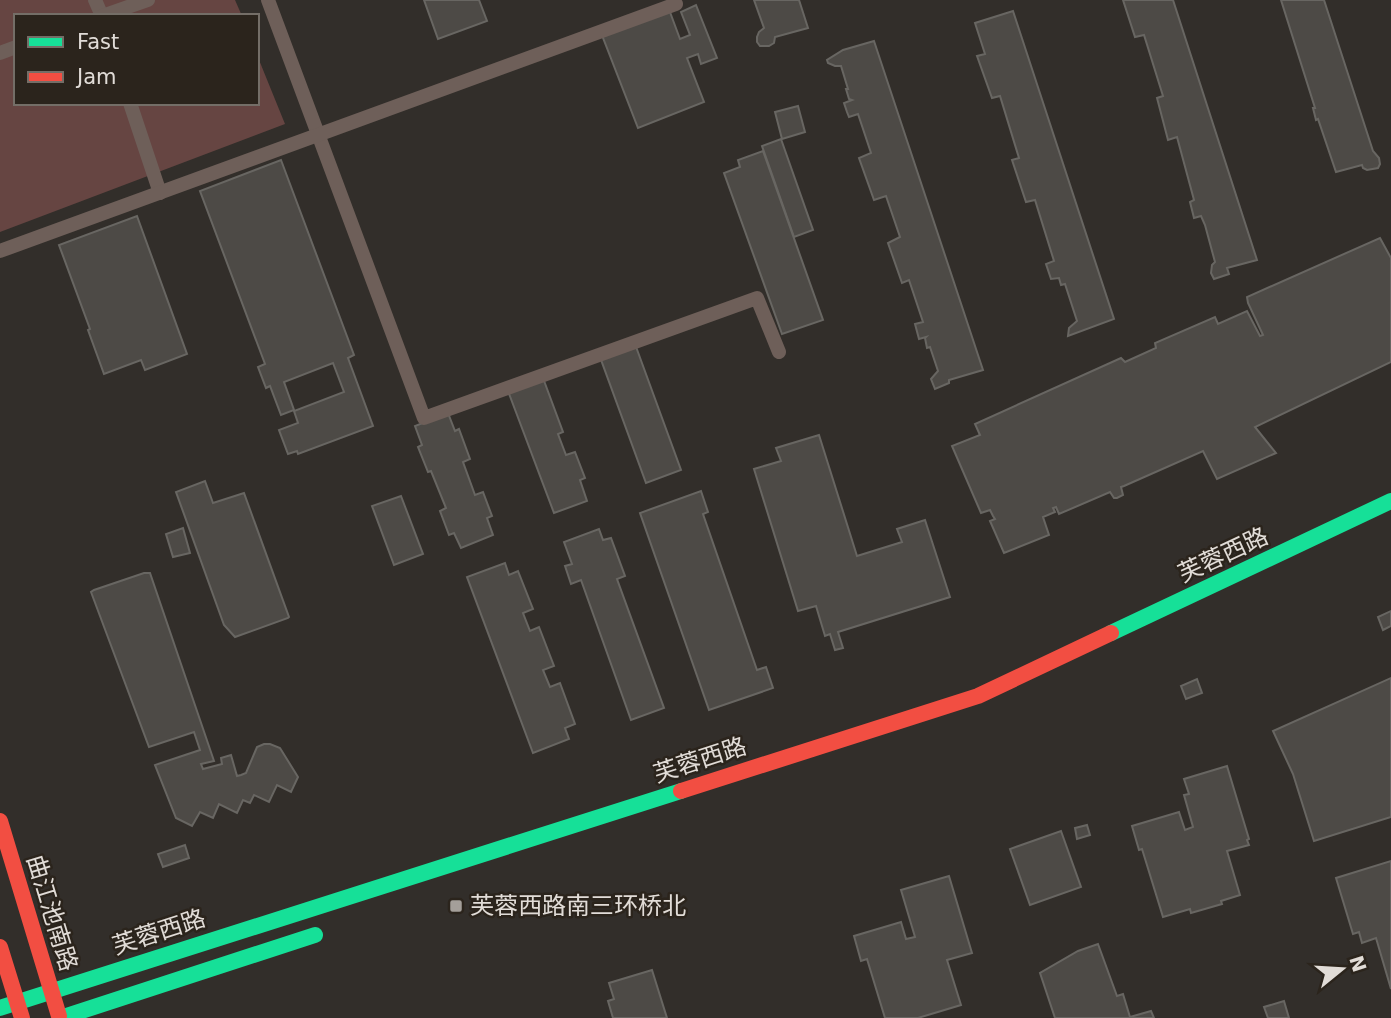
<svg xmlns="http://www.w3.org/2000/svg" width="1391" height="1018" font-family="'DejaVu Sans','Noto Sans SC',sans-serif">
	<style>
		.green { fill: #664542 }
		.building { fill: #4d4a46; stroke: #686662; stroke-width: 2 }
		.lines { fill: none; stroke-linecap: round; stroke-linejoin: round }
		.lane { stroke: #6e5f59; stroke-width: 14 }
		.fast { stroke: #16e098; stroke-width: 16 }
		.jam { stroke: #f24e42; stroke-width: 16 }
		.poi-dot { fill: #a49f9a; stroke: #2b241c; stroke-width: 2.5 }
		.labels { text-anchor: middle; stroke-width: 5; stroke-linejoin: round; paint-order: stroke }
		.street-label { font-size: 24px; fill: #e1dcd7; stroke: #2b241c }
		.poi-label { font-size: 24px; fill: #e1dcd7; stroke: #2b241c; text-anchor: start }
	</style>
	<rect width="100%" height="100%" fill="#322e2a"/>
	<polygon class="green" points="0,0 235,0 242,16 16,16 16,103 257,103 257,55 285,124 0,232"/>
	<g class="building">
		<polygon points="424,0 479,0 487,21 438,39"/>
		<polygon points="754,0 799,0 808,28 775,37 774,43 769,46 760,46 757,42 757,37 759,32 764,28"/>
		<polygon points="1123,0 1173,0 1257,260 1227,268 1229,274 1214,279 1211,273 1212,265 1215,262 1205,225 1201,216 1194,218 1190,202 1194,200 1177,137 1168,140 1157,98 1163,96 1144,35 1135,37"/>
		<polygon points="1281,0 1324,0 1373,151 1379,158 1380,164 1378,168 1367,170 1363,168 1362,165 1336,172 1318,119 1316,120 1313,108 1315,108"/>
		<polygon points="667,4 680,39 690,35 681,12 696,5 717,58 701,64 698,54 687,58 704,102 638,128 600,30"/>
		<polygon points="1013,11 1114,319 1068,336 1069,328 1077,321 1065,284 1061,285 1059,278 1051,279 1046,264 1054,261 1035,200 1026,202 1012,160 1019,158 1000,96 992,98 977,56 985,54 975,23"/>
		<polygon points="874,41 983,370 949,380 949,383 935,389 931,379 938,371 930,347 927,348 925,338 926,337 919,339 915,324 923,322 909,280 902,283 888,243 900,237 886,196 874,200 859,158 871,153 858,114 849,117 847,112 844,103 852,100 849,99 846,89 848,89 841,66 835,66 828,63 827,60 843,50"/>
		<polygon points="798,106 805,132 782,139 775,112"/>
		<polygon points="781,139 813,230 794,237 762,146"/>
		<polygon points="763,151 823,320 782,334 724,173 740,167 738,160"/>
		<polygon points="281,160 354,355 348,358 373,426 298,454 297,451 288,454 279,430 298,423 294,411 344,392 333,363 284,382 294,410 281,415 270,386 266,388 258,367 265,364 200,191"/>
		<polygon points="137,216 187,354 145,370 141,360 104,374 88,330 90,329 59,245"/>
		<polygon points="1380,238 1391,258 1391,362 1255,427 1276,453 1217,479 1203,451 1124,486 1121,487 1123,495 1117,498 1114,498 1110,492 1059,514 1056,507 1053,508 1055,512 1043,517 1049,535 1004,553 990,521 995,519 993,516 990,510 981,513 952,446 980,435 975,424 1121,358 1125,362 1156,348 1155,343 1215,317 1218,324 1247,311 1260,336 1263,335 1248,303 1247,297"/>
		<polygon points="635,344 681,470 646,483 600,357"/>
		<polygon points="543,378 563,432 558,434 566,455 575,452 585,478 580,480 587,501 554,513 508,391"/>
		<polygon points="448,413 455,431 459,429 470,459 463,462 475,495 483,492 492,516 487,518 493,535 461,548 454,533 449,535 440,511 446,508 431,471 428,472 418,447 422,445 415,426"/>
		<polygon points="819,435 857,556 902,542 897,529 925,520 950,597 838,632 843,648 835,650 830,634 825,636 816,606 798,611 754,469 781,461 776,448"/>
		<polygon points="205,481 213,503 244,493 289,617 288,618 235,637 224,625 176,492"/>
		<polygon points="701,491 708,512 703,514 757,670 766,667 773,688 709,710 640,513"/>
		<polygon points="401,496 423,554 394,565 372,506"/>
		<polygon points="183,528 190,553 173,557 166,534"/>
		<polygon points="599,529 603,540 611,538 625,576 617,579 664,708 631,720 581,580 571,584 565,566 572,564 564,542"/>
		<polygon points="505,563 509,575 518,571 533,609 523,613 530,631 539,627 554,666 543,670 550,687 560,683 575,724 565,728 569,739 533,753 467,577"/>
		<polygon points="144,573 150,573 214,761 201,764 203,769 222,764 221,758 231,755 237,776 241,775 246,773 257,747 264,744 270,744 280,748 298,777 291,792 277,785 269,802 254,795 250,803 243,800 237,813 219,804 213,818 200,812 192,826 176,818 155,765 200,750 194,732 149,747 91,592 94,590"/>
		<polygon points="1391,611 1391,626 1383,630 1378,617"/>
		<polygon points="1391,678 1391,817 1314,841 1293,774 1273,731"/>
		<polygon points="1197,679 1202,693 1186,699 1181,686"/>
		<polygon points="1227,766 1249,839 1247,840 1249,845 1227,851 1240,895 1221,901 1222,904 1191,913 1190,909 1163,917 1142,849 1139,850 1132,826 1179,812 1185,830 1193,827 1184,795 1189,794 1184,779"/>
		<polygon points="1087,825 1090,835 1077,839 1075,828"/>
		<polygon points="1061,831 1081,887 1030,905 1010,849"/>
		<polygon points="185,845 189,858 163,867 158,854"/>
		<polygon points="1391,861 1391,989 1376,938 1362,943 1359,932 1353,934 1336,878"/>
		<polygon points="949,876 972,953 947,960 961,1005 918,1018 885,1018 867,959 861,961 854,936 901,922 906,939 915,937 901,890"/>
		<polygon points="1098,944 1117,996 1123,994 1130,1017 1151,1011 1154,1018 1055,1018 1040,973 1078,951"/>
		<polygon points="652,970 667,1018 613,1018 608,1001 614,999 609,983"/>
		<polygon points="1284,1001 1289,1018 1268,1018 1264,1007"/>
	</g>
	<g class="lines">
		<g class="lane">
			<polyline points="95,0 102,16"/>
			<polyline points="268,0 424,418 757,298 779,352"/>
			<polyline points="102,16 148,0"/>
			<polyline points="0,53 16,47"/>
			<polyline points="130,103 160,193"/>
			<polyline points="0,251 676,4"/>
		</g>
		<g class="fast">
			<polyline points="1111,633 1391,501"/>
			<polyline points="0,1008 681,791"/>
			<polyline points="60,1018 315,935"/>
		</g>
		<g class="jam">
			<polyline points="681,791 978,696 1111,633"/>
			<polyline points="0,821 59,1016"/>
			<polyline points="0,947 22,1018"/>
		</g>
	</g>
	<rect class="poi-dot" x="449" y="899" width="14" height="14" rx="3.5"/>
	<g class="labels">
		<g class="street-label">
			<text transform="translate(1223 555) rotate(-25)" y="8">芙蓉西路</text>
			<text transform="translate(700 760) rotate(-18)" y="8">芙蓉西路</text>
			<text transform="translate(52 913) rotate(73)" y="8">曲江池南路</text>
			<text transform="translate(159 932) rotate(-18)" y="8">芙蓉西路</text>
		</g>
		<g class="poi-label">
			<text x="470" y="914">芙蓉西路南三环桥北</text>
		</g>
	</g>
	<rect x="14" y="14" width="245" height="91" fill="#2b241c" stroke="#746e67" stroke-width="2"/>
	<rect x="28" y="37" width="35" height="10" fill="#16e098" stroke="#746e67" stroke-width="2"/>
	<text x="77" y="49" font-size="21" fill="#e1dcd7">Fast</text>
	<rect x="28" y="72" width="35" height="10" fill="#f24e42" stroke="#746e67" stroke-width="2"/>
	<text x="77" y="84" font-size="21" fill="#e1dcd7">Jam</text>
	<g transform="translate(1342 969) rotate(72)" stroke="#2b241c" stroke-width="5" paint-order="stroke">
	<path d="M0-5L12 26L0 18L-12 26Z" fill="#e1dcd7"/>
	<text y="-10" font-size="19" font-weight="bold" text-anchor="middle" fill="#e1dcd7">N</text>
	</g>
</svg>
